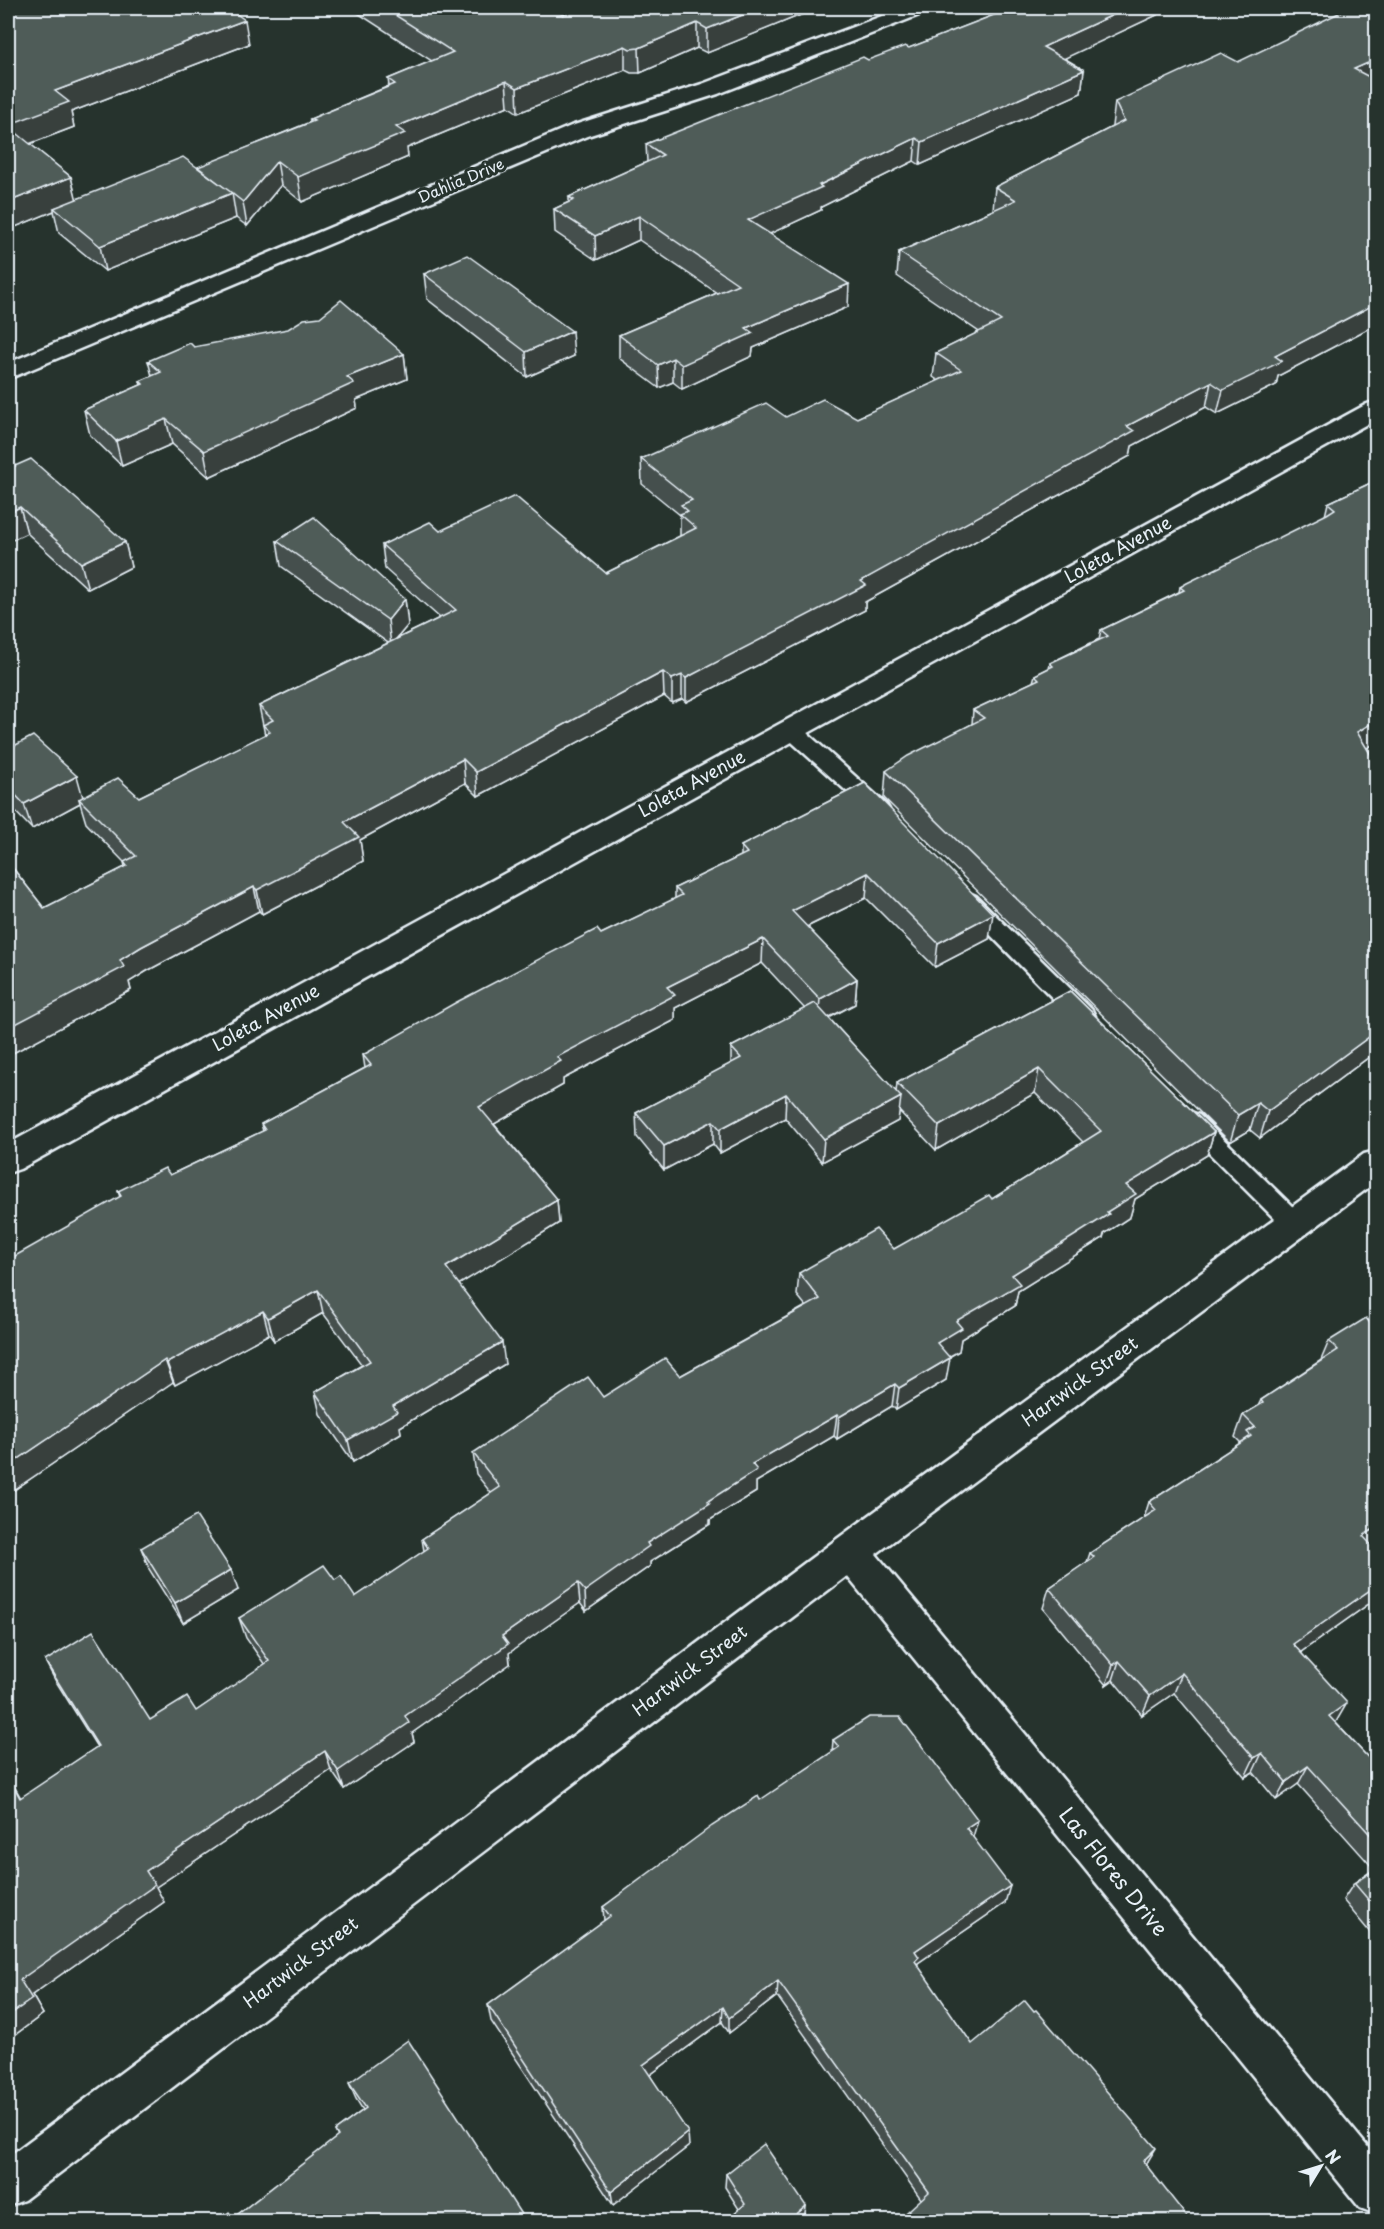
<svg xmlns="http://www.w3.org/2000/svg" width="1384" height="2229" font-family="'Playpen Sans',sans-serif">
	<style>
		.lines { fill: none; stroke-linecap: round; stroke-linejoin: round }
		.lane-casing { stroke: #e8f1f8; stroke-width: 5 }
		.street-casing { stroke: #e8f1f8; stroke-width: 5 }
		.lane { fill: #26332d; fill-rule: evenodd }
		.street { fill: #26332d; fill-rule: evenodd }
		.wall { fill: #454f4d; stroke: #e8f1f8; stroke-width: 1.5 }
		.shaded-wall { fill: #38403e; stroke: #e8f1f8; stroke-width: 1.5 }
		.building { fill: #505c59; stroke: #e8f1f8; stroke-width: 1.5 }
		.labels { text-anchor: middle; stroke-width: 6; stroke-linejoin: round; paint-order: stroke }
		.far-street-label { font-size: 15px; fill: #e8f1f8; stroke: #26332d }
		.street-label { font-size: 18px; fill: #e8f1f8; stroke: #26332d }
		.near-street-label { font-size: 21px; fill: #e8f1f8; stroke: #26332d }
	</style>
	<rect width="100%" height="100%" fill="#26332d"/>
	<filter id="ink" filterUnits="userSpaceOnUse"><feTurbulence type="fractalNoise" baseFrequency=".0167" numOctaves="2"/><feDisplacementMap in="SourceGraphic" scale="12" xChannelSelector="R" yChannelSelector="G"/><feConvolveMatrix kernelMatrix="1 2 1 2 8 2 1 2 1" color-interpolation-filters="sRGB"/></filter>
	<g filter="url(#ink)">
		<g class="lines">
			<g class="lane-casing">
				<g id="lane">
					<polygon points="791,723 798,725 886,804 889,809 886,814 872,814 784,735 781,730 784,725"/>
					<polygon points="969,893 976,896 1092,1010 1095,1016 1092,1022 1084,1024 1076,1022 962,906 959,901 962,896"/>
					<polygon points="1191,1112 1199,1115 1303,1217 1307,1224 1303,1231 1295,1234 1287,1231 1183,1127 1180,1121 1183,1115"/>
				</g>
			</g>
			<g class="street-casing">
				<g id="street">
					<polygon points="903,8 930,8 927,12 718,94 587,136 8,379 8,363 571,126 702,84"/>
					<polygon points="1376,401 1376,419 20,1169 8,1173 8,1144 1367,404"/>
					<polygon points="1376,1151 1376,1182 876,1554 1376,2157 1376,2214 1360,2208 847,1576 24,2200 8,2206 8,2157 837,1539 1364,1154"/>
				</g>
			</g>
			<use href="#lane" class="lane"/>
			<use href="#street" class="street"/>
		</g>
		<g class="wall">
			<polygon points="8,8 249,8 235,13 249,44 71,112 74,127 30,144 71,177 76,199 198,168 310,122 310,119 389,86 388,79 432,61 350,8 552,8 563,15 581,8 818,8 707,53 697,48 640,73 631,73 625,70 518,113 508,106 407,148 408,157 302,202 281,185 247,226 236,218 105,271 59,233 54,211 8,230"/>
			<polygon points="1012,8 1159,8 1157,15 1064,58 1084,70 1081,93 920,165 914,161 821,207 821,210 769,234 848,307 753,348 752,356 682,389 673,382 659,388 619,358 619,335 717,293 639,240 596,260 555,232 554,209 569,202 569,197 647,162 646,144 868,60 909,48"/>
			<polygon points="1377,13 1377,80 1375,80 1377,81 1377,324 1278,376 1276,385 1217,414 1206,407 1132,446 1130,456 865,602 865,610 686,702 682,699 672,703 664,696 478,796 465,783 360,840 363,861 262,914 259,911 147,971 129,982 131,990 13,1053 8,1047 8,862 44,908 125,867 124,862 86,823 80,803 32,829 8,804 8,749 83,797 139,797 265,735 259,706 388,643 281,566 277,541 405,599 408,625 396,639 440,618 385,569 382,545 440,531 606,573 680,536 680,515 642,484 641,459 786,417 857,418 939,381 933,377 936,353 979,332 897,276 899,252 993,210 995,187 1112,127 1112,126 1115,102 1238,62"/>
			<polygon points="424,274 574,356 527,377 427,299"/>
			<polygon points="194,347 404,354 407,379 356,400 357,408 209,477 172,444 122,466 90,435 84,410 141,385 140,381 152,376 148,361"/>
			<polygon points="8,469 125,542 131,567 88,589 27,533"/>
			<polygon points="1377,480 1377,742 1367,748 1377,765 1377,1051 1260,1138 1250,1130 1230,1142 884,798 886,771 972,724 973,710 1033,682 1035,675 1049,668 1050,663 1099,639 1101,630 1179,592 1180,587 1325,516 1328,503"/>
			<polygon points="865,783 989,939 935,967 866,898 807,927 857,979 855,1004 829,1018 896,1092 897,1083 1070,991 1214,1132 1207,1155 1135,1199 1130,1217 1104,1234 1103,1238 1018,1291 1015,1306 961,1339 959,1351 949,1357 946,1380 896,1410 892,1406 837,1439 834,1436 756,1482 756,1492 710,1520 710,1524 650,1562 650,1566 586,1611 580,1603 509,1653 510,1664 412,1733 414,1742 344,1789 331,1770 156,1887 164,1902 32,1995 43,2014 8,2040 8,1775 21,1798 97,1747 55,1680 45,1661 150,1720 196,1711 265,1665 246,1638 239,1618 335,1580 355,1597 424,1551 422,1539 491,1493 476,1474 473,1453 603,1397 680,1376 806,1306 797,1295 799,1273 894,1249 992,1199 1083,1142 1035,1093 936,1150 899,1111 898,1121 822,1162 785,1118 720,1153 713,1144 664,1170 637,1137 636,1113 731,1064 731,1047 805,1009 762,963 675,1008 675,1020 563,1079 563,1085 494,1124 557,1200 559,1223 459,1284 505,1364 400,1427 401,1433 353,1462 320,1414 315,1392 362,1365 323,1313 274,1341 269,1334 175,1385 173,1382 8,1494 120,1197 118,1191 170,1175 263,1131 261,1124 365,1068 363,1055 601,934 675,899 675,888 741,856 741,846"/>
			<polygon points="1377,1318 1377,1541 1371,1545 1377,1551 1377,1598 1301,1652 1336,1723 1377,1767 1377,1941 1343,1900 1354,1883 1374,1869 1298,1784 1276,1800 1253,1772 1245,1777 1174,1693 1142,1715 1113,1680 1106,1685 1043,1608 1049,1588 1087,1562 1090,1553 1144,1518 1149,1502 1241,1443 1235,1437 1243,1415 1258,1406 1261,1400 1321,1360 1329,1341 1370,1323"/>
			<polygon points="141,1548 238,1590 183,1623 149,1569"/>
			<polygon points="833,1740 973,1838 1005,1903 918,1963 917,1965 972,2044 1148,2161 1145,2164 921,2199 777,1996 729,2033 722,2022 650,2075 689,2146 613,2205 491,2021 488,2005 604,1921 603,1907 832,1752"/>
			<polygon points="349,2083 526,2222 233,2218 338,2137 335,2131 363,2110 356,2099"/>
			<polygon points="726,2174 806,2206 804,2219 801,2222 724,2222 739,2209 725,2187"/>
		</g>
		<g class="shaded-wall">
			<polygon points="214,8 249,8 216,21"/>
			<polygon points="760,8 818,8 707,53 707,29"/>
			<polygon points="1128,8 1159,8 1157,15 1040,70 1043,47"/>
			<polygon points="245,20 249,44 71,112 74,127 13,150 8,125 55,91"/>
			<polygon points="697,23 697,48 640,73 639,48"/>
			<polygon points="625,46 625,70 518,113 517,88"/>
			<polygon points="1377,59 1377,80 1349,93 1354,69"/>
			<polygon points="1084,70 1081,93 920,165 922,142"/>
			<polygon points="506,81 508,106 407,148 408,157 302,202 298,177 396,127"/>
			<polygon points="916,138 914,161 821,207 821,210 748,244 748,220"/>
			<polygon points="277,161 281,185 247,226 243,202"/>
			<polygon points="71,177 77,201 54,208 54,211 8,230 8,202"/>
			<polygon points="232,193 236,218 105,271 100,246"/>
			<polygon points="639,216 639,240 596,260 595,236"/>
			<polygon points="849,284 848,307 753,348 752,356 682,389 682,365 746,328"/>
			<polygon points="1377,303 1377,324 1278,376 1276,385 1217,414 1223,390 1275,356"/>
			<polygon points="572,331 574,356 527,377 526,352"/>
			<polygon points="404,354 407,379 356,400 357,408 209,477 204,451 347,377"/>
			<polygon points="673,358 673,382 659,388 658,365"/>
			<polygon points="1211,382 1206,407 1132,446 1130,456 865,602 865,610 686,702 686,678 861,581 1127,426"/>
			<polygon points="166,419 172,444 122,466 116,441"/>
			<polygon points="20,507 27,533 8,542 8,513"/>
			<polygon points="125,542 131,567 88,589 81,563"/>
			<polygon points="405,599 408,625 391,645 388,620"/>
			<polygon points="663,672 664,696 478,796 476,772"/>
			<polygon points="682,675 682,699 672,703 672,679"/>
			<polygon points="1377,720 1377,742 1348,760 1357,732"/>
			<polygon points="463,759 465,783 360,840 363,861 262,914 257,890 344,822"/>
			<polygon points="77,776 84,801 79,799 80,803 32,829 24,804"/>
			<polygon points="868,873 866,898 790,935 792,911"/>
			<polygon points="254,887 259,911 147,971 129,982 131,990 13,1053 8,1038 8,1028 141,947"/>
			<polygon points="993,914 989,939 935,967 938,943"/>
			<polygon points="763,939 762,963 675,1008 675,1020 563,1079 563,1085 482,1131 479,1107 667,987"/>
			<polygon points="857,979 855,1004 818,1023 820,999"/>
			<polygon points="1377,1031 1377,1051 1260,1138 1268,1111"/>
			<polygon points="1039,1069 1035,1093 936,1150 939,1126"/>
			<polygon points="786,1094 785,1118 720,1153 720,1129"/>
			<polygon points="901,1097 898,1121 822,1162 824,1139"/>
			<polygon points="1258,1103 1250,1130 1230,1142 1238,1115"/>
			<polygon points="713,1121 713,1144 664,1170 664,1146"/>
			<polygon points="1214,1132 1207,1155 1135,1199 1130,1217 1104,1234 1103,1238 1018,1291 1015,1306 961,1339 959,1351 934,1365 937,1343 956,1321 1012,1275 1107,1212 1126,1185"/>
			<polygon points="557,1200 559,1223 450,1290 446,1267"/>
			<polygon points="318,1290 323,1313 274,1341 268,1318"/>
			<polygon points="263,1311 269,1334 175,1385 167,1363"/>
			<polygon points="502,1342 505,1364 400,1427 401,1433 353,1462 348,1440 393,1406"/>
			<polygon points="950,1358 946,1380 896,1410 899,1388"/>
			<polygon points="165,1360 173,1382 8,1494 8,1466"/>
			<polygon points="895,1384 892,1406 837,1439 839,1417"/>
			<polygon points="837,1415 834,1436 756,1482 756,1492 710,1520 710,1524 650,1562 650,1566 586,1611 585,1591 647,1543 708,1501 752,1464"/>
			<polygon points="1377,1527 1377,1541 1353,1557 1363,1536"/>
			<polygon points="231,1570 238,1590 183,1623 175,1603"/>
			<polygon points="578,1583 580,1603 509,1653 510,1664 412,1733 414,1742 344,1789 338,1771 502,1636"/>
			<polygon points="1377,1585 1377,1598 1284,1664 1293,1644"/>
			<polygon points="1119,1661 1113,1680 1106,1685 1113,1665"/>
			<polygon points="1182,1673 1174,1693 1142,1715 1150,1696"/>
			<polygon points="1347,1703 1336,1722 1319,1734 1329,1716"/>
			<polygon points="325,1751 331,1770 156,1887 164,1902 32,1995 43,2014 8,2040 8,2016 20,1980 146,1871"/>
			<polygon points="1262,1753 1253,1772 1245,1777 1254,1758"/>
			<polygon points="1308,1766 1298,1784 1276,1800 1286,1782"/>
			<polygon points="978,1820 973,1837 966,1828"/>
			<polygon points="1010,1886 1005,1903 918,1963 915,1974 915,1951"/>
			<polygon points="778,1981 777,1996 729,2033 729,2018"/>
			<polygon points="723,2007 722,2022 643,2080 643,2065"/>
			<polygon points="688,2132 689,2146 613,2205 611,2192"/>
			<polygon points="1156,2148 1148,2161 1134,2174 1143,2161"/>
			<polygon points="806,2206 804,2219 801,2222 787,2222"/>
		</g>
		<g class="building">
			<polygon points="8,8 228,8 245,20 55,91 69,102 8,125"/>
			<polygon points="384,8 552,8 563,15 581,8 760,8 707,29 697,23 639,48 630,49 625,46 517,88 506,81 396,127 405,133 298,177 277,161 243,202 198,167 314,121 310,119 395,84 388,79 453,52"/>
			<polygon points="1012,8 1128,8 1043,47 1084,70 922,142 916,138 819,185 822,187 748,220 849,284 746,328 753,333 682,365 673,358 658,365 619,335 738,284 639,216 595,236 554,209 574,200 569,197 663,155 646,144 863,57 868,60 905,46 909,48"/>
			<polygon points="1349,8 1366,8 1377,13 1377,59 1354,69 1377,81 1377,303 1275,356 1282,361 1223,390 1211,382 1127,426 1134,431 861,581 866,585 686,678 682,675 672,679 663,672 476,772 463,759 344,822 359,837 257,890 254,887 141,947 120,960 124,967 8,1028 8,862 44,908 127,866 124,862 136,856 79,799 118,778 139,797 270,732 263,725 273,720 259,706 456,610 382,545 430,522 440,531 515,496 606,573 696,528 680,514 688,511 681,505 692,500 641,459 766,403 786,417 823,399 857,418 961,370 936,353 1001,321 899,252 1016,200 995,187 1124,121 1115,102 1221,53 1238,62"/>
			<polygon points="8,126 71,177 8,202"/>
			<polygon points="183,157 232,193 100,246 54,208"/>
			<polygon points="467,255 572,331 526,352 424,274"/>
			<polygon points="341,300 404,354 347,377 354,383 204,451 166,419 116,441 84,410 143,384 140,381 161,372 148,361 190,343 194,347 288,329 304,319 320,317"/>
			<polygon points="31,459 125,542 81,563 20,507 8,513 8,469"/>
			<polygon points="1377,480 1377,720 1357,732 1377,765 1377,1006 1374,1008 1377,1010 1377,1031 1268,1111 1258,1103 1238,1115 886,771 908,756 984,718 973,710 1039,679 1035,675 1053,666 1050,663 1108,636 1101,630 1184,590 1180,587 1187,583 1327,514 1335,509 1328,503"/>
			<polygon points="314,517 405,599 388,620 277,541"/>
			<polygon points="33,736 77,776 24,804 8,787 8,749"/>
			<polygon points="865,783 993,914 938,943 868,873 792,911 857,979 820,999 763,939 667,987 675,995 557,1057 561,1061 479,1107 557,1200 446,1267 502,1342 393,1406 397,1412 348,1440 315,1392 370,1361 318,1290 268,1318 263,1311 167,1363 165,1360 8,1466 8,1260 121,1196 118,1191 165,1168 170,1175 265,1130 261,1124 371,1065 363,1055 455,1003 597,929 601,934 682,895 675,888 747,853 741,846"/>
			<polygon points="1070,991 1214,1132 1126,1185 1136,1194 1107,1212 1109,1214 1012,1275 1020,1284 956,1321 962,1328 937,1343 950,1358 899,1388 895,1384 839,1417 837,1415 752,1464 757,1470 708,1501 710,1503 647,1543 649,1546 585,1591 578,1583 502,1636 508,1644 405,1716 409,1723 338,1771 325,1751 146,1871 155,1885 20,1980 32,1999 8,2016 8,1776 20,1798 98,1746 45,1661 93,1631 150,1720 187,1697 196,1711 269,1661 239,1618 324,1565 335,1580 341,1576 355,1597 428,1548 422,1539 500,1487 473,1453 588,1377 603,1397 665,1358 680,1376 820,1299 799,1273 876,1229 894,1249 989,1195 992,1199 1101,1131 1039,1069 939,1126 897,1083"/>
			<polygon points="815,1003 901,1097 824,1139 786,1094 720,1129 713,1121 664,1146 636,1113 741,1058 731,1047"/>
			<polygon points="1366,1318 1370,1323 1377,1318 1377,1527 1363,1536 1377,1551 1377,1585 1293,1644 1347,1703 1329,1716 1377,1767 1377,1842 1308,1766 1286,1782 1262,1753 1254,1758 1182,1673 1150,1696 1119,1661 1113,1665 1049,1588 1094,1557 1090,1553 1156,1510 1149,1502 1251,1436 1247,1432 1255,1427 1243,1415 1263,1403 1261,1400 1338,1350 1329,1341"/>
			<polygon points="196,1516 231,1570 175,1603 141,1548"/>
			<polygon points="869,1717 900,1717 978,1820 966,1828 1010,1886 915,1951 919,1957 915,1961 972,2044 1025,2000 1034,2011 1036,2010 1156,2148 1143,2161 1191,2222 896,2222 929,2192 778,1981 729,2018 723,2007 643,2065 688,2132 611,2192 488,2005 610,1916 603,1907 712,1826 758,1796 760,1800 839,1747 833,1740"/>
			<polygon points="1377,1868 1377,1910 1354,1883"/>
			<polygon points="408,2040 526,2222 217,2222 229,2212 233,2218 338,2136 335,2131 366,2108 349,2083"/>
			<polygon points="764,2144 806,2206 787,2222 724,2222 745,2204 726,2174"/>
		</g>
	</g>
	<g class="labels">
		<g class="far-street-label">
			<text transform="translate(461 181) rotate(-23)" y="5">Dahlia Drive</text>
		</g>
		<g class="street-label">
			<text transform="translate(1118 550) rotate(-29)" y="6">Loleta Avenue</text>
			<text transform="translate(692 784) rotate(-29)" y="6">Loleta Avenue</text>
			<text transform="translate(266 1018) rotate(-29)" y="6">Loleta Avenue</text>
			<text transform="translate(1080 1382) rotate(-36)" y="6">Hartwick Street</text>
			<text transform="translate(690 1671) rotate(-37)" y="6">Hartwick Street</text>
			<text transform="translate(301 1963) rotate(-37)" y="6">Hartwick Street</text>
		</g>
		<g class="near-street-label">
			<text transform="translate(1113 1872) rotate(51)" y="7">Las Flores Drive</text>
		</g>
	</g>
	<rect width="1384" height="2229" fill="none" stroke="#26332d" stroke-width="30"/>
	<rect x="15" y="15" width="1354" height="2199" fill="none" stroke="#e8f1f8" stroke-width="2" filter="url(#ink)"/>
	<g transform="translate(1321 2166) rotate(52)" stroke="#26332d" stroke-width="4.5" paint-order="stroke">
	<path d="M0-4.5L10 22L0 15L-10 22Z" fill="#e8f1f8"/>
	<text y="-9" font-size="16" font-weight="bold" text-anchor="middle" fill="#e8f1f8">N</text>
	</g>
</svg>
